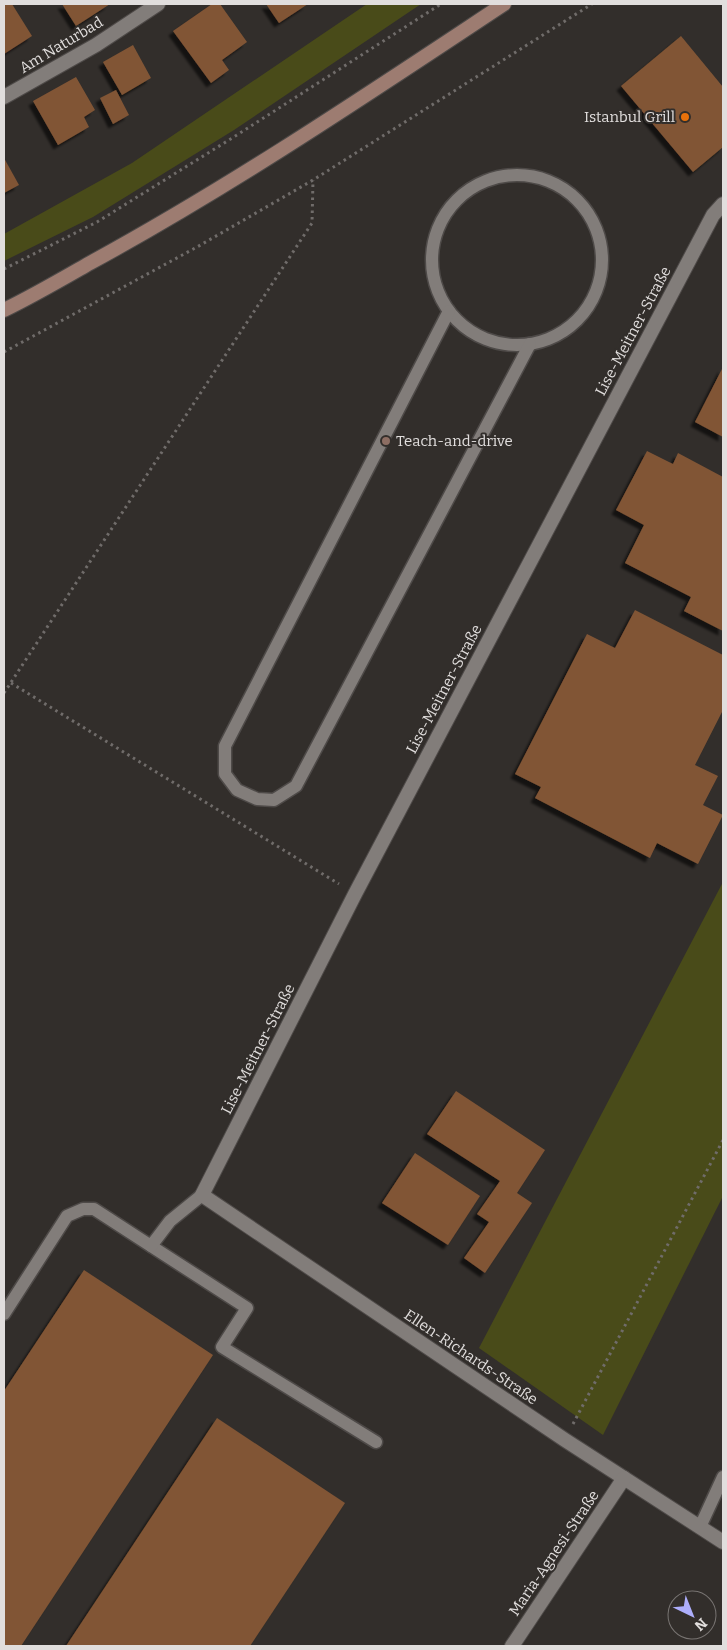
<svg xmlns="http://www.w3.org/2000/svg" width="727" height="1650" font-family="Bitter,serif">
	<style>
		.green { fill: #494b19 }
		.building { fill: #815535; filter: url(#shadow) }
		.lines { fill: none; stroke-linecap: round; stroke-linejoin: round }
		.service-casing { stroke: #4e4a48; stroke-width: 15 }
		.minor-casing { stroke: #4e4a48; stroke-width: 16 }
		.secondary-casing { stroke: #4e4a48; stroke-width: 16 }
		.path { stroke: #706c6a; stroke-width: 3; stroke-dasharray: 2.5 4; stroke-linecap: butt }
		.service { stroke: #827d7a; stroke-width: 12 }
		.minor { stroke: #827d7a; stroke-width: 14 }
		.secondary { stroke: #9d7c71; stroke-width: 14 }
		.food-dot { fill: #e8710a; stroke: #322e2b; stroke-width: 2 }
		.education-dot { fill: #8d6e63; stroke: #322e2b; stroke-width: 2 }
		.labels { text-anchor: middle; stroke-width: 4; stroke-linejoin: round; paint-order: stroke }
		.street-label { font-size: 15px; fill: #e1dedd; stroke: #322e2b }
		.poi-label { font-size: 15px; fill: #e1dedd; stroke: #322e2b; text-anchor: end }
	</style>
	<defs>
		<filter id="shadow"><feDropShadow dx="-4.5" dy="4.5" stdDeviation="1" flood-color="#0009"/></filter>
	</defs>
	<rect width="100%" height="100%" fill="#322e2b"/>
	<g class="green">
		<polygon points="367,4 421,4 234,130 93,217 4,261 4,234 132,163"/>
		<polygon points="723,882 723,1196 603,1435 479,1348"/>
	</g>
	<g class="building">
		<polygon points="4,4 12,4 32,36 4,54"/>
		<polygon points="62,4 110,4 76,26"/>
		<polygon points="212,4 220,4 247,42 222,60 229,70 211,83 173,31"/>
		<polygon points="266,4 308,4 279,23"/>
		<polygon points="681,36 723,87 723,147 693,172 621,86"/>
		<polygon points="133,45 151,78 122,95 103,62"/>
		<polygon points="76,77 95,110 84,117 89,127 58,145 33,101"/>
		<polygon points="116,90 129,115 113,124 100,98"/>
		<polygon points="4,158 19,185 4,193"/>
		<polygon points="723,367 723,437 695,422"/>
		<polygon points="647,451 673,464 678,453 723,477 723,631 684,611 691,597 625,563 644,525 616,510"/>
		<polygon points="635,610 723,655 723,710 695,765 718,776 703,805 723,815 698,864 657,843 650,858 535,798 541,787 515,774 587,634 615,648"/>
		<polygon points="456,1091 545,1150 517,1193 532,1203 485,1273 464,1258 489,1222 477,1214 500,1181 427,1134"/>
		<polygon points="415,1153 480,1196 448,1245 382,1203"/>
		<polygon points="84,1270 213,1355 21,1646 4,1646 4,1391"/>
		<polygon points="217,1418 345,1503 250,1646 66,1646"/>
	</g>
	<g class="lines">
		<g class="service-casing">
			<g id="service">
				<circle cx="517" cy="260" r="85"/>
				<polyline points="449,311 225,746 225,774 237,790 257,799 274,800 296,786 530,344"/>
				<polyline points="151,1246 247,1308 222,1347 376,1442"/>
				<polyline points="4,1314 67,1216 83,1209 94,1209 151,1246 170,1221 202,1195"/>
				<polyline points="700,1527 723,1477"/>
			</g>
		</g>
		<g class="minor-casing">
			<g id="minor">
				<polyline points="4,97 96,45 158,4"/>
				<polyline points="723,204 713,215 355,894 202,1195 565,1440 723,1542"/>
				<polyline points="512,1646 624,1478"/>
			</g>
		</g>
		<g class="secondary-casing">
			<path id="secondary" d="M4 310C33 296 62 279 90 263 233 185 368 94 504 4"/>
		</g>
		<g class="path">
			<polyline points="4,269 97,222 237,135 441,4"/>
			<polyline points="4,352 197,247 313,180 592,4"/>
			<polyline points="11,683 339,884"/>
			<polyline points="4,693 312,223 313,180"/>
			<polyline points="573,1424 723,1140"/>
		</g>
		<use href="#service" class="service"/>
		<use href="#minor" class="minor"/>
		<use href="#secondary" class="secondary"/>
	</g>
	<circle class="food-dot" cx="685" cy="117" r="5"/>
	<circle class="education-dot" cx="386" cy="441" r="5"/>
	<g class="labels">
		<g class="street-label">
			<text transform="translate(61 45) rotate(-31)" y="5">Am Naturbad</text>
			<text transform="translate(633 331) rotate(-62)" y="5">Lise-Meitner-Straße</text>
			<text transform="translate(444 689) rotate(-62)" y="5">Lise-Meitner-Straße</text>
			<text transform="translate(258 1049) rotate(-63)" y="5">Lise-Meitner-Straße</text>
			<text transform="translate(471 1357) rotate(34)" y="5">Ellen-Richards-Straße</text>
			<text transform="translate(554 1553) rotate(-56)" y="5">Maria-Agnesi-Straße</text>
		</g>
		<g class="poi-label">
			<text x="675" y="122">Istanbul Grill</text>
			<text x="396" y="446" text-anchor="start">Teach-and-drive</text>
		</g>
	</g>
	<rect width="727" height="1650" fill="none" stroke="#e1dedd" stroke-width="10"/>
	<g transform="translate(692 1615) rotate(137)"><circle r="24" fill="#322e2b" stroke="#787472"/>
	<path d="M0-4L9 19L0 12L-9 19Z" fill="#adaefb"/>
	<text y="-8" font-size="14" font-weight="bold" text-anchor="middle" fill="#e1dedd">N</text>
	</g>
</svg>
